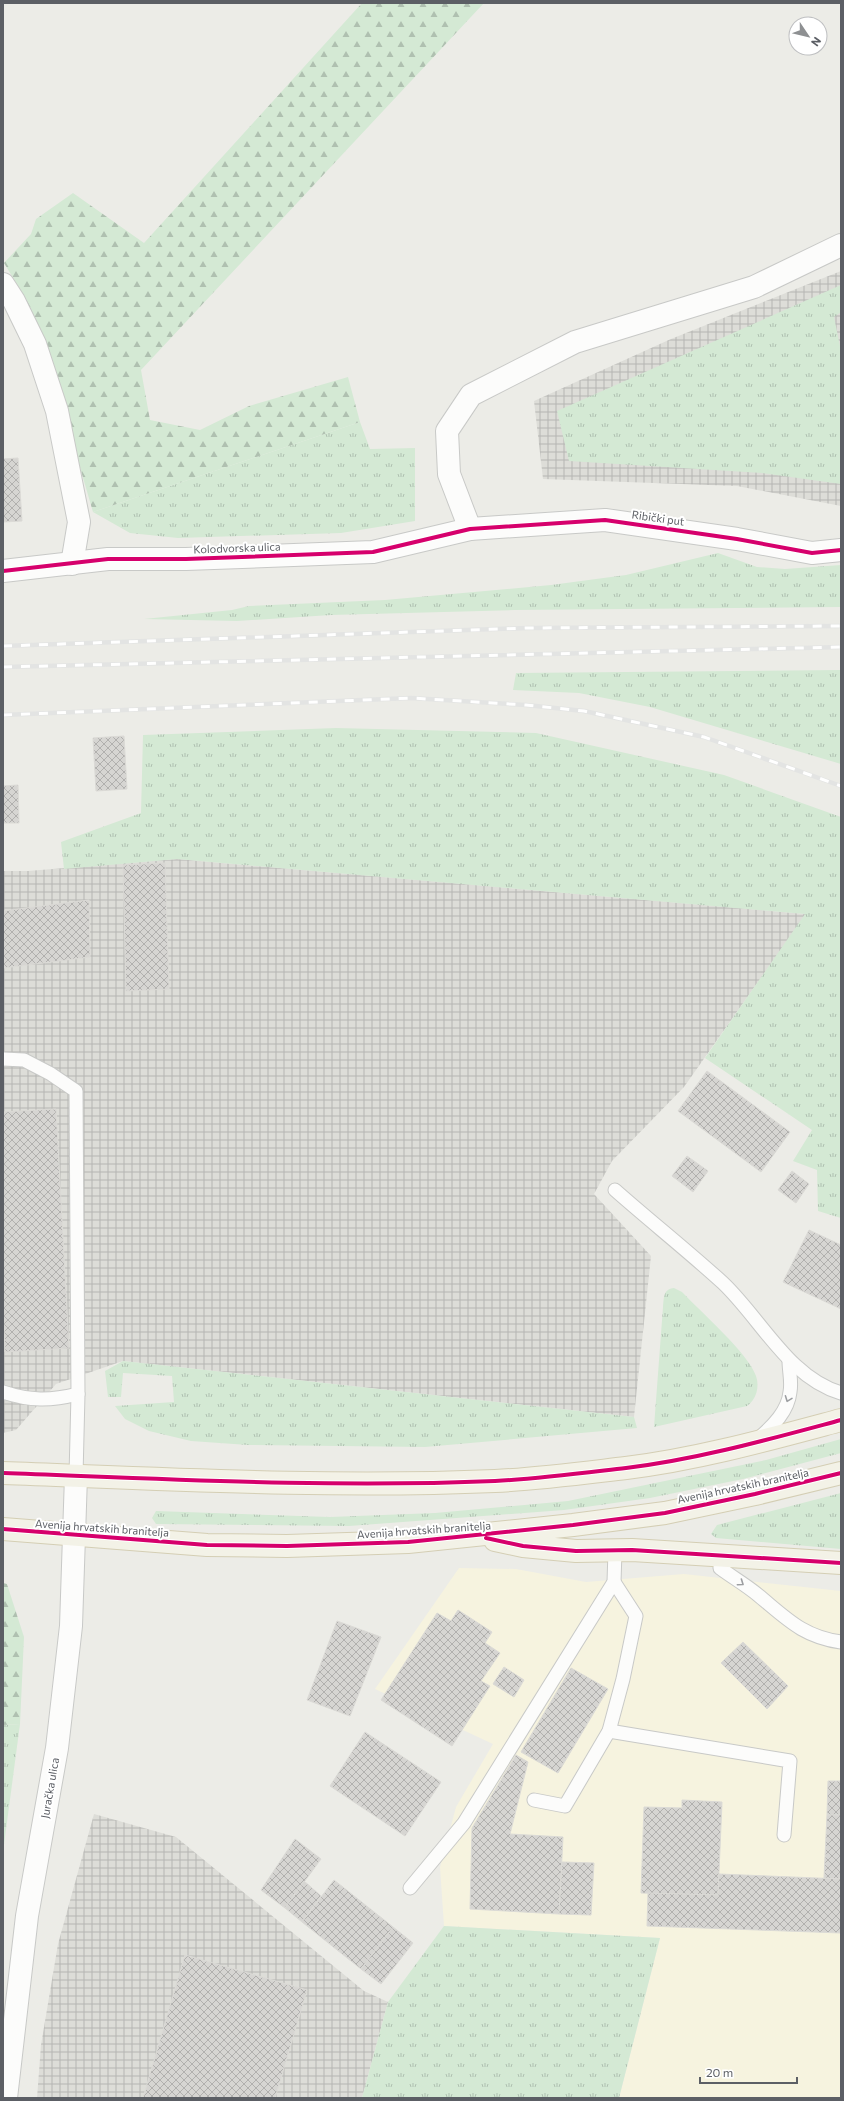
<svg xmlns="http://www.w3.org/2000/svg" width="844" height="2101" font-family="Commissioner,sans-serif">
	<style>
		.commercial { fill: #f6f3df }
		.industrial { fill: url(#industrial-grid) }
		.grass { fill: url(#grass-tufts) }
		.forest { fill: url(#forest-firs) }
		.building { fill: url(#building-cross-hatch); stroke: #dbdad6 }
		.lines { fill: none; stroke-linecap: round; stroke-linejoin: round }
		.lane-casing { stroke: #c8c9c7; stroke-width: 15 }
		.street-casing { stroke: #c8c9c7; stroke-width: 24 }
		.primary-casing { stroke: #d4ceb4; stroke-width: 24 }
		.lane { stroke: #fcfcfb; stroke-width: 13 }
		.street { stroke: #fcfcfb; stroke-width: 22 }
		.primary { stroke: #f3f2e7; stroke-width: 22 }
		.rail-casing { stroke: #e3e4e3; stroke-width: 4.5 }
		.rail { stroke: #fff; stroke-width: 3; stroke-dasharray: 9; stroke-linecap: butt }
		.cycleway-casing { stroke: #fff; stroke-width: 6 }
		.cycleway { stroke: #d6006c; stroke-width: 4 }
		.oneway { stroke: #9c9ea1 }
		.labels { text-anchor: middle; stroke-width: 4; stroke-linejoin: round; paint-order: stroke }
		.street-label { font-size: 11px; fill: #5c5f65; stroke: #fff }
	</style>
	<defs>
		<pattern id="industrial-grid" width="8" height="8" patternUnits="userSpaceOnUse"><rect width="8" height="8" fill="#ddddd8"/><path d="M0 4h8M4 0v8" fill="none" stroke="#b6b6b3"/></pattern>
		<pattern id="grass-tufts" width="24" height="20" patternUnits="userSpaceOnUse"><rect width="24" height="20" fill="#d4e9d4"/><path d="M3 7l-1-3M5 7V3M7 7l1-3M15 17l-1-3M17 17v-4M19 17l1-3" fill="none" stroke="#afc0b0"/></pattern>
		<pattern id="forest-firs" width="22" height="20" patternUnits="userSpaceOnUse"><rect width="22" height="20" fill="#d4e9d4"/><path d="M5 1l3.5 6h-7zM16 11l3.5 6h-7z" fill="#afc0b0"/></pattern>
		<pattern id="building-cross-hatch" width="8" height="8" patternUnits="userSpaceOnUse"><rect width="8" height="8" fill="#d6d5d2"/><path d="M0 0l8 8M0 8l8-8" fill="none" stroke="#b1b0ae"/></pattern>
	</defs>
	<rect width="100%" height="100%" fill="#ecece7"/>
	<polygon class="commercial" points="459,1568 516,1569 586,1582 684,1574 841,1591 841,2098 619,2098 660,1938 444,1926 440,1867 456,1807 493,1744 375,1689"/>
	<g class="industrial">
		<polygon points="841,271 841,506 737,486 543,479 534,401 671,339"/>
		<polygon points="177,859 806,914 684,1087 612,1161 594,1194 651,1256 634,1417 123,1361 56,1384 16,1430 3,1433 3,871 28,871"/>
		<polygon points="94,1814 176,1837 364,1991 388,2002 362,2098 37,2098 41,2045 58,1944"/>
	</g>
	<g class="grass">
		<polygon points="841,285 841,312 834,317 841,351 841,484 762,473 569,461 557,411"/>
		<polygon points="360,422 370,449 415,448 415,521 341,533 178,538 130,533 93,512"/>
		<polygon points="718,553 757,567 785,569 841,565 841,607 515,610 331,615 237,621 144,619 232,610 249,606 385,600 551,585 626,575"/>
		<polygon points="841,670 841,764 650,707 579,693 513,690 516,673"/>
		<polygon points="336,728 536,733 724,775 841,817 841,1218 818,1211 817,1170 793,1161 812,1130 705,1058 805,914 177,859 64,869 61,842 141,813 143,735"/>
		<path d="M674 1288 682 1292C700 1311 749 1354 756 1376 760 1387 756 1400 747 1406L654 1427 663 1307C664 1298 663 1289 674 1288Z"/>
		<polygon points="123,1361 634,1417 637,1428 425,1447 248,1445 191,1441 149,1431 125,1419 115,1406 174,1402 172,1376 123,1373 121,1397 108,1397 105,1371"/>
		<polygon points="841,1439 841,1453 743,1479 650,1498 564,1510 349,1526 156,1524 152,1518 156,1511 330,1517 435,1513 568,1501 766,1460"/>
		<polygon points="841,1493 841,1549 716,1538 711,1534 717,1525"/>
		<polygon points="20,1724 3,1852 3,1725"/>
		<polygon points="444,1926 660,1938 619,2098 362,2098 388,2002"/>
	</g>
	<g class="forest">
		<polygon points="362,3 484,3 141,370 150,420 200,430 249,406 348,377 360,422 93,512 42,337 26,299 4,263 31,234 36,219 73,193 144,243"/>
		<polygon points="3,1583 7,1584 24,1637 20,1724 3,1725"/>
	</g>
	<g class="building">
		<polygon points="18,458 22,521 3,522 3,459"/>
		<polygon points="124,736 127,789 96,791 93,738"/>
		<polygon points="18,785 19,823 3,823 3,786"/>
		<polygon points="165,863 169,989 126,991 123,865"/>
		<polygon points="89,900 90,957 3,968 3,911"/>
		<polygon points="707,1071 790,1132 761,1172 678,1111"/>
		<polygon points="56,1109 69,1348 5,1352 3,1308 3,1112"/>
		<polygon points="687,1156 708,1171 693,1192 672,1176"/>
		<polygon points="792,1171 809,1184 796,1203 778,1190"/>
		<polygon points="809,1230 841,1245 841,1309 783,1282"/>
		<polygon points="458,1610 492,1632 485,1643 500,1653 481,1681 490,1686 452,1746 381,1700 437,1613 451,1621"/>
		<polygon points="337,1621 381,1637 350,1716 307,1700"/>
		<polygon points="743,1642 788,1686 767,1709 721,1663"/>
		<polygon points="504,1667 524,1680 514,1697 493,1684"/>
		<polygon points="571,1668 608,1689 558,1773 521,1752"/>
		<polygon points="365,1732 441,1782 405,1836 330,1786"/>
		<polygon points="516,1755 528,1762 510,1834 563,1837 559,1914 470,1909 472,1828"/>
		<polygon points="828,1781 841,1781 841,1815 827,1815"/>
		<polygon points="682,1800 722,1802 718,1895 641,1893 644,1807 682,1808"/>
		<polygon points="827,1815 841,1815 841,1879 824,1878"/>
		<polygon points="295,1839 321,1859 285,1908 261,1890"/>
		<polygon points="562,1862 594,1863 591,1915 559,1914"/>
		<polygon points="719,1874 841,1879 841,1933 647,1926 648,1893 718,1895"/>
		<polygon points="334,1880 393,1927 361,1969 302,1922"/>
		<polygon points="304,1881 321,1896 302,1922 285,1908"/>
		<polygon points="393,1927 413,1943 381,1984 361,1969"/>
		<polygon points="185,1955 307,1990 275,2098 143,2098"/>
	</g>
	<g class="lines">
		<g class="lane-casing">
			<g id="lane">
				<polyline points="3,1059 24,1060 51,1074 76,1091 78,1394 76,1476"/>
				<path d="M615 1190C650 1221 688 1251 723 1283 761 1319 789 1378 841 1393"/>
				<path d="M3 1392C30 1401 50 1401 78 1394"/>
				<path d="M759 1438C773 1426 788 1411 790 1392 792 1382 789 1371 789 1361"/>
				<path d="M721 1555 720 1568C732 1577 746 1585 758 1595 786 1618 803 1637 841 1642"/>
				<polyline points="609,1731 790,1761 784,1835"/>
				<polyline points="534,1800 565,1806 609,1731 623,1679 636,1616 614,1582"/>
				<polyline points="410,1888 464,1823 614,1582 615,1551"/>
			</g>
		</g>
		<g class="street-casing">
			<g id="street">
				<polyline points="3,284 14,301 35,344 57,411 79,522 72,564"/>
				<polyline points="470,529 449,474 447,431 471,395 575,342 754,287 841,245"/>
				<polyline points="3,571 108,559 186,559 373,552 470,529 605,520 737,539 812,553 841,550"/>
				<polyline points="6,2098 27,1916 57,1748 71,1626 76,1476"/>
			</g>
		</g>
		<g class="primary-casing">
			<g id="primary">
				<path d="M3 1473C167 1479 331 1488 495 1481 538 1479 583 1473 626 1468 699 1459 770 1439 841 1420"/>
				<polyline points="3,1529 207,1545 287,1546 408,1542 573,1525 665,1513 755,1494 841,1473"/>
				<polyline points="495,1540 523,1546 576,1551 632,1550 841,1563"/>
			</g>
		</g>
		<use href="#lane" class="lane"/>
		<use href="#street" class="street"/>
		<use href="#primary" class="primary"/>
		<g class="rail-casing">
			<g id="rail">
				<polyline points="3,646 528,628 841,626"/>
				<polyline points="3,667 841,647"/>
				<polyline points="3,715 411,698 526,705 584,711 704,737 841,786"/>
			</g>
		</g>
		<use href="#rail" class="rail"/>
		<g class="cycleway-casing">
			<g id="cycleway">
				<polyline points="3,571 108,559 186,559 373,552 470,529 605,520 737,539 812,553 841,550"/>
				<path d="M3 1473C167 1479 331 1488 495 1481 538 1479 583 1473 626 1468 699 1459 770 1439 841 1420"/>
				<polyline points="3,1529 207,1545 287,1546 408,1542 573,1525 665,1513 755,1494 841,1473"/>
				<polyline points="486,1538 523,1546 576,1551 632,1550 841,1563"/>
			</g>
		</g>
		<use href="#cycleway" class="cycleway"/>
	</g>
	<defs><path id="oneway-chevron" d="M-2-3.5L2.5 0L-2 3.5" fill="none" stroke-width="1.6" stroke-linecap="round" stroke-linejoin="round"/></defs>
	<g class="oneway">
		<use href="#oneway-chevron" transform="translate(788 1399) rotate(111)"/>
		<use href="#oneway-chevron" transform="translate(741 1583) rotate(35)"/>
	</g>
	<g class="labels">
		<g class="street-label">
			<text transform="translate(658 518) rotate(8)" y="4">Ribički put</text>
			<text transform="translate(237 548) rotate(-2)" y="4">Kolodvorska ulica</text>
			<text transform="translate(743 1486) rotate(-12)" y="4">Avenija hrvatskih branitelja</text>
			<text transform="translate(102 1528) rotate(4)" y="4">Avenija hrvatskih branitelja</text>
			<text transform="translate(424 1530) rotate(-4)" y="4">Avenija hrvatskih branitelja</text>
			<text transform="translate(50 1788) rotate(-80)" y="4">Juračka ulica</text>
		</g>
	</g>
	<rect width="844" height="2101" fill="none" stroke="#5c5f65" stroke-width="8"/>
	<g transform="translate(808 36) rotate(125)"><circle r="19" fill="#ffffff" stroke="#bebfc1"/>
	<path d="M0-3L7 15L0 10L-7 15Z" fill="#8e9092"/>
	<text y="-6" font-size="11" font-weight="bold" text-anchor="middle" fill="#5c5f65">N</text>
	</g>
	<path d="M700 2077v6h97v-6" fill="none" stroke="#5c5f65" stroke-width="2"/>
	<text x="706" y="2077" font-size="12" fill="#5c5f65" stroke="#ffffff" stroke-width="3" paint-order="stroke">20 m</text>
</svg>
